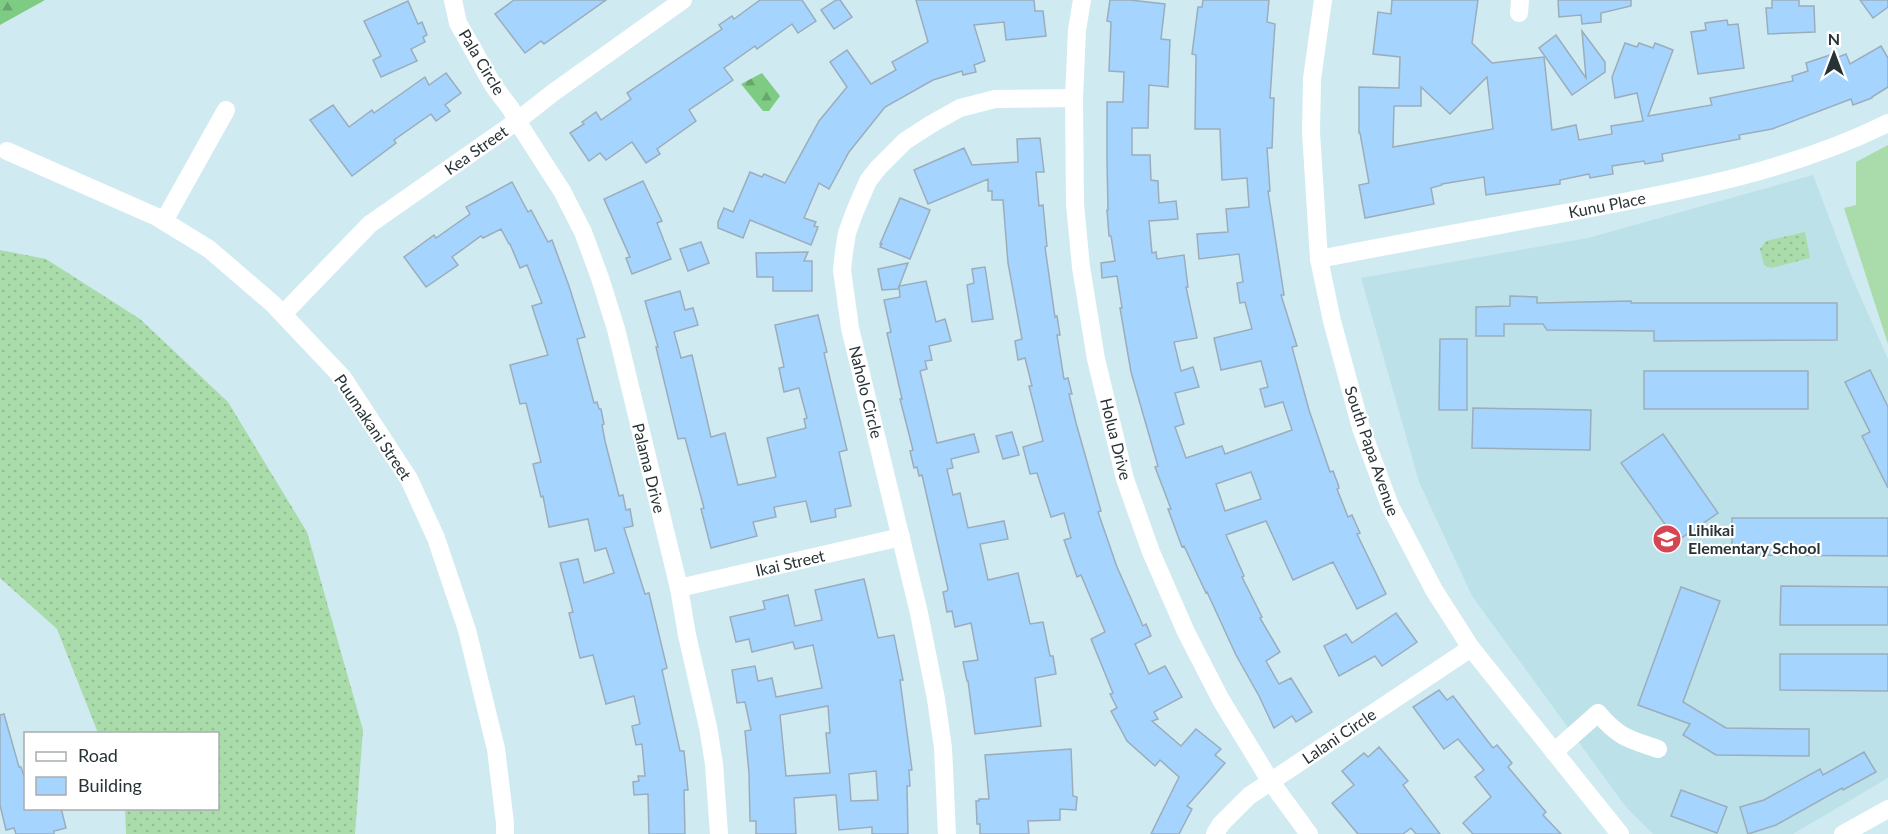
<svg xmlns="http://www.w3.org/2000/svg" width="1888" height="834" font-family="Lato,sans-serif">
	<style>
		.built { fill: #bce1e9 }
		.grass { fill: url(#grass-dots) }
		.forest { fill: url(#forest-firs) }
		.garden { fill: #a9dcaa }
		.building { fill: #a5d4fe; stroke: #9badbd; stroke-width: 1.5; fill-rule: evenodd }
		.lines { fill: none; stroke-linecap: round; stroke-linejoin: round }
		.minor { stroke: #fff; stroke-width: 18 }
		.labels { text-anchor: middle; stroke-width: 4.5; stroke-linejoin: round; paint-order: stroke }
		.street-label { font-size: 16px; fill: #283335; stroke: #fff }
		.poi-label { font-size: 16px; font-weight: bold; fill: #283335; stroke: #fff; text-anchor: start }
	</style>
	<defs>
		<pattern id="grass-dots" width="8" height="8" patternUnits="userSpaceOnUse" patternTransform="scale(1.5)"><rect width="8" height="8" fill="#a9dcaa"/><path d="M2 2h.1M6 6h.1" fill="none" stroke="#91bd93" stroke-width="1.8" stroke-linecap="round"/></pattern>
		<pattern id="forest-firs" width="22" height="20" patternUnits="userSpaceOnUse" patternTransform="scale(1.5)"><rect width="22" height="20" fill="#7ecc83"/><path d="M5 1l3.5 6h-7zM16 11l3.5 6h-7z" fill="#67a66c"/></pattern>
	</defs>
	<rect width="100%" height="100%" fill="#cfebf1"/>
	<polygon class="built" points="1813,175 1851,275 1888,359 1888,778 1793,834 1653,834 1626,807 1472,596 1419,482 1361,278 1588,238"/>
	<g class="grass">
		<polygon points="1805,232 1810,258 1771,268 1764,265 1760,249 1766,241"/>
		<polygon points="0,250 46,259 140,319 228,402 307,532 363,730 355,834 126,834 125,809 218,808 218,734 98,733 57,629 0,578"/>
	</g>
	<g class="forest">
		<polygon points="0,0 45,0 0,25"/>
		<polygon points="762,73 780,96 769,111 763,111 741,84"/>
	</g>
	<polygon class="garden" points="1888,145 1888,344 1844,208 1856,205 1856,162"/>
	<g class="building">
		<polygon points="514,0 606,0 544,44 541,41 525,53 495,14"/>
		<polygon points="760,0 802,0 816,21 798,33 792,24 757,49 755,46 724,68 733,80 689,110 696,121 657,149 660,154 646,163 632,142 606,160 600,153 589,161 570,133 584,124 582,122 596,112 601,120 631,99 627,93 722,29 719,25 732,16 734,19"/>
		<polygon points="836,0 840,0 852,17 834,29 821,10"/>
		<polygon points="916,0 1034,0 1035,11 1043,11 1046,36 1006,40 1004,22 974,25 985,61 974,65 976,72 963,75 962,71 933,80 885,107 849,152 829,189 819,183 804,218 816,222 814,226 818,227 811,245 750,220 743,238 718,228 718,222 724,208 733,212 750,172 762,177 764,174 785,183 819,121 847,87 830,62 847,50 871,84 896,70 892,62 928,42"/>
		<path d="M1110 0H1130L1165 4 1161 39 1170 40 1168 87 1149 85 1148 128H1132V155H1150L1151 180 1158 181 1159 203 1176 201 1178 219 1149 221 1152 253 1156 252 1157 259 1184 255 1188 287H1186L1197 338 1174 342 1181 371 1193 367 1199 387 1175 393 1184 424 1175 427 1186 458 1222 446 1225 454 1292 430 1283 402 1265 407 1260 389 1268 387 1261 361 1221 370 1214 338 1252 329 1245 302 1240 303 1237 283 1243 282 1239 254 1199 259 1197 234 1228 232 1226 209 1249 207 1247 178 1222 180 1220 129H1195L1196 55 1192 54 1198 7H1202L1203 0H1269L1267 22 1275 24 1270 98H1274L1272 148H1267L1270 191H1268L1284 295H1281L1297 346 1292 347 1309 410 1330 472 1333 471 1338 484 1339 488 1337 489 1348 517 1352 515 1360 533 1357 534 1386 594 1357 609 1333 562 1293 580 1266 521 1226 535 1244 576 1242 577 1262 617 1260 618 1280 652 1266 661 1279 684 1291 678 1312 712 1296 722 1292 716 1274 728 1259 696 1236 655 1207 592 1206 593 1184 546 1182 547 1168 509H1171L1155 467 1158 466 1131 372 1120 308H1122L1117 276 1102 278 1101 263 1115 261 1111 236H1109L1107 210H1108L1107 161V102H1123L1124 72 1109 71 1111 22 1107 21ZM1251 472 1261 499 1225 511 1216 484Z"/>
		<path d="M1392 0H1478L1472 43 1492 63 1544 57 1552 130 1576 125 1579 140 1612 134 1611 126 1643 121 1637 93 1615 98 1612 77 1625 43 1637 47 1639 43 1653 48 1655 43 1673 50 1648 116 1712 105 1710 98 1793 81 1792 76 1808 71 1806 63 1830 55 1831 60 1846 54 1850 64 1881 46 1888 58V87L1872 97V98L1853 105 1851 99 1772 129 1739 135 1740 139 1662 154 1663 161 1645 164 1644 161 1612 166 1613 174 1590 178 1589 174 1560 180V184L1486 195 1484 177 1442 184V185L1431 188 1434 204 1365 218 1359 185 1369 183 1360 133H1359V87L1399 88 1400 57 1373 54 1378 12 1391 14ZM1487 77 1493 129 1393 147 1394 106H1421V87L1450 114Z"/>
		<polygon points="1558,0 1631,0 1631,6 1601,13 1601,22 1582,24 1581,15 1559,17"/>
		<polygon points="1772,0 1799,0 1799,6 1814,6 1815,32 1768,34 1766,8 1772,8"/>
		<polygon points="1860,0 1888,0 1888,7 1873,18"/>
		<polygon points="408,1 418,24 422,22 427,35 423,37 425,42 411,49 417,61 381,77 373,60 381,56 364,21"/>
		<polygon points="1727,20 1728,25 1738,24 1744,68 1698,74 1691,32 1706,30 1705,23"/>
		<polygon points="1582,31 1605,62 1605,72 1572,95 1539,48 1556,35 1586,78"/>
		<polygon points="446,73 461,93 445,105 450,111 436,121 431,114 394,140 396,143 352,176 310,120 333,105 349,127 372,110 374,113 425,77 429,85"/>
		<polygon points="1040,138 1044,172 1036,172 1039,206 1043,205 1047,246 1045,247 1055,317 1057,316 1060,335 1057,335 1064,379 1068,378 1072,394 1069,394 1076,423 1101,511 1098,512 1117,567 1143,626 1146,624 1151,636 1135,644 1149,674 1165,666 1182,697 1154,712 1158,719 1152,721 1181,746 1196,729 1221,749 1215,755 1225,763 1187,806 1192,809 1179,834 1151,834 1179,777 1160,760 1155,766 1127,741 1111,711 1117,708 1110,694 1113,693 1091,639 1105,632 1081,575 1077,577 1064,540 1071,538 1064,513 1051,517 1037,473 1030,474 1023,447 1043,441 1029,386 1032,386 1025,358 1018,360 1015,341 1022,339 1008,263 1003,200 992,200 992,191 988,191 988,179 928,204 914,170 964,148 972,165 1018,162 1017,139"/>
		<polygon points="643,181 662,221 657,223 671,259 632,274 626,258 630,257 604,199"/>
		<polygon points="512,182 528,212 531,210 548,242 552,240 569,286 585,337 577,339 594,403 597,402 599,409 601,409 604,424 602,425 605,441 619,496 623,495 626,510 630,509 633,526 624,528 645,594 649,593 667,668 662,670 680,751 684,751 688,790 684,790 685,834 649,834 648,794 634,795 633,782 639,781 638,776 645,776 642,744 636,745 632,726 640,724 634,696 606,704 593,655 580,658 569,613 573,612 560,563 578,559 584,583 614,573 606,548 595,551 588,519 549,527 543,496 541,497 533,464 541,462 526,403 520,404 510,365 548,355 532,306 542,303 527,265 520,268 510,244 509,244 501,229 483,238 481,236 452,257 458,265 426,287 404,257 434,235 436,238 470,214 466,207"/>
		<polygon points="900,198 930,210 910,259 880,247 882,244 880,244"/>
		<polygon points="701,242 709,263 688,271 680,249"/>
		<polygon points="808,252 804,261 812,261 812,291 773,291 773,277 757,277 756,253"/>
		<polygon points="908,263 898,289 882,290 878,269"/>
		<polygon points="985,267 993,319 972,322 967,285 974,283 972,269"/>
		<polygon points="926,281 936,322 945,319 951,341 929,346 932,360 925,361 927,369 920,371 937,443 974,434 979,452 951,459 953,468 947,469 953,495 960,493 968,528 1004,521 1008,539 980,544 988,580 1018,573 1030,624 1043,622 1050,656 1053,656 1056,674 1035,678 1041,726 975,734 968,681 967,681 963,662 978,660 971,623 955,627 952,611 947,612 943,592 947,591 948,589 922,475 919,476 917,467 914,468 910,451 913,450 900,399 902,399 887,333 891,332 884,300 900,297 899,286"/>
		<polygon points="680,291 685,310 693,308 698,325 674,332 681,358 692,355 711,437 725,433 738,485 776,477 767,438 806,428 804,419 807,418 799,388 784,392 779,368 784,367 775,325 818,315 827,352 824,353 847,450 839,452 851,506 835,509 836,517 811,522 806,501 774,507 776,517 753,522 757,536 711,548 701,509 704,508 685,438 678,439 656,347 658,347 645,301"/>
		<polygon points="1510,296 1537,297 1537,303 1631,301 1631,303 1837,303 1837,340 1654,341 1654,331 1547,330 1543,324 1504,324 1504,336 1476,336 1476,307 1510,306"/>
		<polygon points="1440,339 1467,339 1467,410 1439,410"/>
		<polygon points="1870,370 1888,407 1888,488 1862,436 1870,432 1845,382"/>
		<rect x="1644" y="371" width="164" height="38"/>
		<polygon points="1473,408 1591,410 1590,450 1472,448"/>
		<polygon points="1012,432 1019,455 1003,459 996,436"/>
		<polygon points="1663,434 1718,513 1677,541 1621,463"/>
		<polygon points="1732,518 1888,518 1888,556 1732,555"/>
		<path d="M864 579 878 638 894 635 903 680H900L912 770H909L910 786H907L908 834H872V827L839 830 836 795H834L794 798 796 834H756V821H750L749 773 745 731 751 730 745 702 737 703 732 670 755 666 758 681 772 678 776 697 822 688 813 645 795 649 793 642 752 652 749 639 736 642 730 617 765 609 763 601 788 595 795 626 822 620 815 590ZM828 706 830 733H826L830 773 786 776 780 715ZM876 771 878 800 851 801 849 774Z"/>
		<polygon points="1781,586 1888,587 1888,625 1780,625"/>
		<polygon points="1681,587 1720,601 1683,702 1726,728 1809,729 1809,756 1716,755 1683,735 1690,724 1638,705"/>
		<polygon points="1396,613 1417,642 1382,666 1375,656 1339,676 1324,646 1346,634 1352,643"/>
		<polygon points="1780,654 1888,654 1888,691 1780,690"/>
		<polygon points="1439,690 1447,700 1453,696 1493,748 1497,745 1512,763 1508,767 1546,812 1543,815 1561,834 1473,834 1463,823 1491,797 1475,777 1484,770 1458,739 1444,749 1413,707"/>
		<polygon points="4,714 19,767 21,767 26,782 26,808 61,808 66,828 54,831 54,834 16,834 14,828 6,830 0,805 0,715"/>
		<polygon points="1379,747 1408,781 1403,785 1440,834 1416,834 1411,828 1403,834 1358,834 1332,803 1354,785 1342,771 1364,753 1368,757"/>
		<polygon points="1071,749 1073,796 1077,797 1076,810 1060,809 1060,820 1028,821 1029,834 980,834 980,824 977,824 976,801 979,801 979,799 989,799 985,755"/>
		<polygon points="1864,752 1876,772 1843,790 1842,788 1776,825 1748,834 1740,807 1764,800 1820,769 1823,775"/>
		<polygon points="1681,790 1727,807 1717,833 1671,816"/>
	</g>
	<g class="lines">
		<g class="minor">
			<polyline points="453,0 458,23 493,85 511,109 517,121 562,191 583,232 600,278 616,329 679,588 687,635 708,727 714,764 719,834"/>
			<polyline points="1082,0 1077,30 1074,98 1075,204 1081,267 1096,359 1125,479 1151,552 1186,632 1221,700 1271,782 1309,834"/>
			<polyline points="1323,0 1312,79 1311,132 1319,259 1332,321 1361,428 1390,506 1434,590 1471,648 1620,834"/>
			<polyline points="1519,13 1520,0"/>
			<polyline points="7,151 157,217 209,249 273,304 343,378 409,479 436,538 467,630 496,749 505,823 505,834"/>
			<polyline points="164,221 226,110"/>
			<path d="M1319 259C1410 241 1501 225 1592 208 1693 189 1795 169 1888 123"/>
			<polyline points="283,314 370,224 517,121 554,92 683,0"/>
			<polyline points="679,588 901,537"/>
			<path d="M1554 752 1598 713C1619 738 1629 739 1658 749"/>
			<polyline points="947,834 943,748 936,699 919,613 850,328 842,270 844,252 847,233 855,211 868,181 878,168 905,141 933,123 960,108 995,99 1074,98"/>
			<polyline points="1215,834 1221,824 1249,796 1471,648"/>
			<polyline points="1843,834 1888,809"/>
		</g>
	</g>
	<defs>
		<g id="school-disc" transform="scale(1.5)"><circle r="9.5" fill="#d64554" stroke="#fff"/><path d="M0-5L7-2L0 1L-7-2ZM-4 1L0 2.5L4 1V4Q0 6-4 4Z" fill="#fff"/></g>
	</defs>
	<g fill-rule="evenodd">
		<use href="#school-disc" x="1667" y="539"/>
	</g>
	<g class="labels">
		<g class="street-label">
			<text transform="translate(482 62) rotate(59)" y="6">Pala Circle</text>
			<text transform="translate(476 150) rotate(-35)" y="6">Kea Street</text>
			<text transform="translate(1607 205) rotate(-11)" y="6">Kunu Place</text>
			<text transform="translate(866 392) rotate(76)" y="6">Naholo Circle</text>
			<text transform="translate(373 427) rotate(56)" y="6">Puumakani Street</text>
			<text transform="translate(1116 439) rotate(76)" y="6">Holua Drive</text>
			<text transform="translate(1372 451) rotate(71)" y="6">South Papa Avenue</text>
			<text transform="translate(649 468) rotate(76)" y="6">Palama Drive</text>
			<text transform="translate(790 563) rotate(-13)" y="6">Ikai Street</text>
			<text transform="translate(1339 736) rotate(-34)" y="6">Lalani Circle</text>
		</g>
		<g class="poi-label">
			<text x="1688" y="536">Lihikai<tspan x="1688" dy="18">Elementary School</tspan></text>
		</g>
	</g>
	<rect x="24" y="732" width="195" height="78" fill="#ffffff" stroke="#a9adae" stroke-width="1.5"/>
	<rect x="36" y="752" width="30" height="9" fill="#ffffff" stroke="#a9adae" stroke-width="1.5"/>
	<text x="78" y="762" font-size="18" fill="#283335">Road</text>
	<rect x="36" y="777" width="30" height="18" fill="#a5d4fe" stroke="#a9adae" stroke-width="1.5"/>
	<text x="78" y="792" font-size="18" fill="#283335">Building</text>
	<g transform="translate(1834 54)" stroke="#ffffff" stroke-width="4.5" paint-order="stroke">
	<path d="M0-4.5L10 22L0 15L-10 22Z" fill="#283335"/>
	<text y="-9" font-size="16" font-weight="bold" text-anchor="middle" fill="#283335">N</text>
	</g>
</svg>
